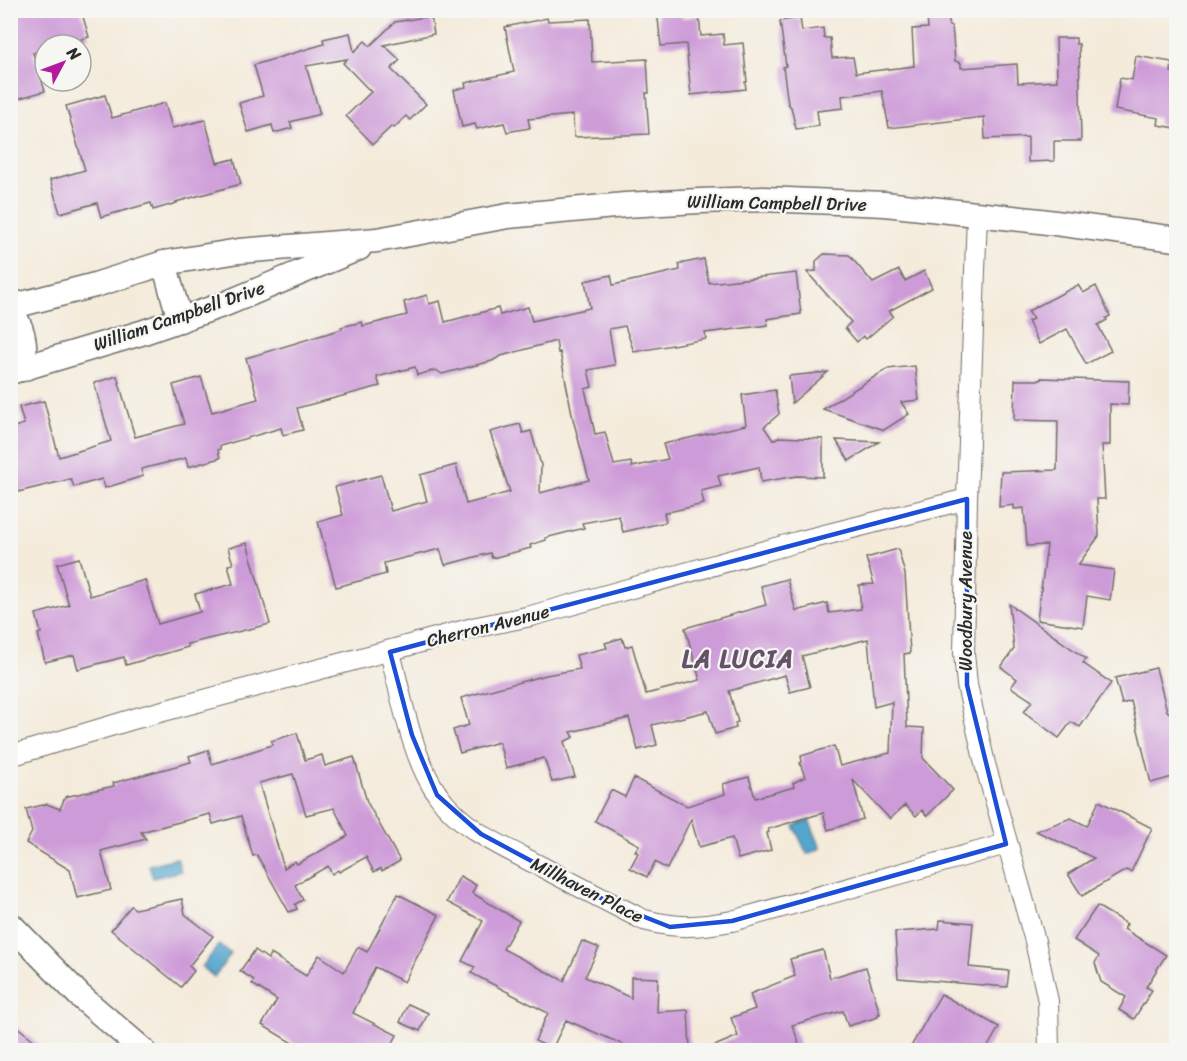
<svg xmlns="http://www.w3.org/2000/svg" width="1187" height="1061" font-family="Sriracha,sans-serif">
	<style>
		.water { fill: #54a6cf; stroke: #40687d; stroke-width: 1.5 }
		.building { fill: #cd9bd8; fill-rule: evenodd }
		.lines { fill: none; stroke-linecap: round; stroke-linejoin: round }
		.minor-casing { stroke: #716e69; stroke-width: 22 }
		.tertiary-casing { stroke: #716e69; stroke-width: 27 }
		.minor { stroke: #fff; stroke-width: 20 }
		.tertiary { stroke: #fff; stroke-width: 24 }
		.marked { fill: none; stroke: #1d4ed8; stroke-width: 4.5; stroke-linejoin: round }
		.labels { text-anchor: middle; stroke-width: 4.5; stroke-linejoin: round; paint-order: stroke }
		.street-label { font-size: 18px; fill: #2b2b2b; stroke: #f6f6f2 }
		.district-label { font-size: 24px; font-weight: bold; letter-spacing: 1.5px; fill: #645268; stroke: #f6f6f2 }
	</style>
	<rect width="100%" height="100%" fill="#f6f6f2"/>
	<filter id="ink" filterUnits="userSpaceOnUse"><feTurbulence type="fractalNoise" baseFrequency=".0167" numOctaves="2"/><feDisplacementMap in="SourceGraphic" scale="12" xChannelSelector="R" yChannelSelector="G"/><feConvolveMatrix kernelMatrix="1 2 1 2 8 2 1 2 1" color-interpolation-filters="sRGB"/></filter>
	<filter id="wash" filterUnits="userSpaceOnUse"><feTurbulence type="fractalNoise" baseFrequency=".008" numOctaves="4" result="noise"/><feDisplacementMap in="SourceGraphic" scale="24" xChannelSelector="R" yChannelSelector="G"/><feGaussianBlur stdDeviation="1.35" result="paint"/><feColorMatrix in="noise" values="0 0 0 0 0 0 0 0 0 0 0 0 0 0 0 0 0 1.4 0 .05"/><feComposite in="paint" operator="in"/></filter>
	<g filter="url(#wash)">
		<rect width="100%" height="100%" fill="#f4ebdb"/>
		<g class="water">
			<polygon points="809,820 821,848 807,854 794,826"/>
			<polygon points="177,858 181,871 153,878 149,865"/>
			<polygon points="219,945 231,954 214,977 202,967"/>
		</g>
		<g id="blocks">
			<g class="building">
				<polygon points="10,10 81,10 89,37 62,45 45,45 45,50 33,53 45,91 10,101"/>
				<polygon points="657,10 681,10 682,18 699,16 701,36 723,34 724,45 743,43 747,82 745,82 746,89 691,95 686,44 661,46"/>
				<polygon points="431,16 434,34 384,45 400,60 391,69 426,104 410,120 406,116 394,128 392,126 373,144 346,116 371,92 343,63 347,59 306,66 320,114 290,122 292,128 274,133 272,125 248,132 239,103 263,96 254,65 324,44 323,39 350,33 354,52 365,41 370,46 395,22"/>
				<polygon points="949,16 949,26 952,26 955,61 961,63 961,68 1017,64 1018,83 1057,81 1056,38 1076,38 1076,44 1079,44 1081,141 1054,141 1054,161 1028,162 1028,137 985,139 984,117 889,128 882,91 842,96 843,108 817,111 819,126 796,129 791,107 788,104 783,67 786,66 780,21 800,18 802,31 823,28 824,38 830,38 832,58 853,57 856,73 914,66 912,29 928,28 927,17"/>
				<polygon points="547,18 548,21 590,19 592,62 647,59 649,93 646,93 649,134 574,137 573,115 528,119 530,128 507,132 504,123 477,129 475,124 462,127 454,90 466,87 465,83 514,72 505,27"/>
				<polygon points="1136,56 1172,62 1171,72 1176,72 1176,128 1158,125 1159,118 1115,110 1120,78 1132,80"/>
				<polygon points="105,95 112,118 165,103 172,128 205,120 217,163 234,159 241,184 176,202 177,203 153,210 151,203 101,217 97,203 60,213 50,180 85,170 66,106"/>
				<polygon points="824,254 849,255 873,283 899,270 905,281 924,271 932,288 889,311 893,316 866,339 863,336 857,342 845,328 851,322 807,272 816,271 816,261"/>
				<polygon points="704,259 709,283 796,273 801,314 767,319 768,325 705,333 706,339 634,352 625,326 609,329 615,365 588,370 592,387 585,389 595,434 605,432 614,465 631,462 632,467 668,459 663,444 746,425 742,395 775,390 779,414 764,427 773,440 779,437 823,439 823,477 797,476 761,482 759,467 718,476 721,486 701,491 704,504 664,513 666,522 623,532 619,516 582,523 584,528 545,538 546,540 530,545 531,548 492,558 490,553 445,565 440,549 384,563 386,574 336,587 318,522 343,515 335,487 381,475 391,511 427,501 420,475 456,465 466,504 510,492 490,432 520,424 523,433 531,431 541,465 540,493 589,480 573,419 560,352 558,353 556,341 501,356 492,361 442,374 436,370 417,375 415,367 377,377 380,386 297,408 303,430 283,435 281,428 220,446 220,449 218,450 220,458 188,467 186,458 141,469 143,476 105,488 102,479 74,487 71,479 10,494 10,428 24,424 19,407 44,401 59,457 111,441 94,383 117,376 135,437 184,424 173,385 201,377 212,412 258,399 246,358 342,329 341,327 362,322 363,326 407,315 404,302 427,295 429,304 440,301 445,322 498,308 500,315 528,307 532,321 590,308 585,281 611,275 613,285 680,270 679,264"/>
				<polygon points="1078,285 1083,293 1096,286 1110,316 1106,318 1107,320 1098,325 1111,351 1086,364 1067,329 1039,344 1028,321 1033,319 1028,311"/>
				<polygon points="915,366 919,400 901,402 909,414 884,430 823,409 887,369"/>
				<polygon points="828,372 792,403 789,376"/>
				<polygon points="1041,378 1129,381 1128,405 1110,404 1110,445 1102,445 1105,499 1097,499 1099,536 1078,565 1114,570 1110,600 1087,596 1083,627 1037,620 1047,545 1027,546 1024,508 1014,509 1014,505 999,507 1001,472 1057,470 1058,421 1014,420 1015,380 1041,380"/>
				<polygon points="836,440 879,442 849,461"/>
				<polygon points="247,543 270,624 187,644 188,647 126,665 124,657 78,669 74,655 45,662 38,634 41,633 36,614 69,605 57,564 79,558 90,596 145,580 158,624 200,612 195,594 233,584 228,565 233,564 228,548"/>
				<polygon points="898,549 905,574 910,653 904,654 907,727 924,728 923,758 953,790 927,816 922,810 916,816 905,805 890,819 853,780 863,819 828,830 823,813 768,829 769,832 767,833 771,850 738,859 732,838 699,847 691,819 667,869 655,862 647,877 630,868 638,853 635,851 639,845 595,821 611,790 625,797 634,778 687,806 725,794 723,784 749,777 755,798 794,787 793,783 805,777 800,763 802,762 801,756 834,746 840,766 890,753 892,702 874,707 868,639 802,656 810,687 790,692 785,675 729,691 738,722 735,723 736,728 715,734 708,711 652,725 657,745 638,750 629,718 571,732 574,737 564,742 575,777 552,782 544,758 506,768 499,742 460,753 453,730 469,725 461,698 546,675 580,669 576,655 607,648 605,643 622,638 625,647 632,645 646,694 700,680 685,628 766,605 761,586 787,579 796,611 827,603 829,613 861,609 859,585 874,584 866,558"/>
				<polygon points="1009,604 1086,659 1083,663 1111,683 1080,727 1071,722 1059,738 1024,712 1032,701 1011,687 1017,679 1001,667 1014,649"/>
				<polygon points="1156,668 1167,711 1176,717 1176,776 1151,783 1131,701 1122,704 1115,678"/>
				<path d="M297 733 305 760 322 755 325 766 354 757 367 802 400 861 382 871 381 868 374 872 366 857 339 872 338 870 332 874 328 866 295 885 303 900 295 904 297 909 289 912 257 855 253 856 241 816 213 824 210 814 141 832 146 839 101 851 111 890 77 898 70 870 26 843 32 832 26 809 47 804 60 809 65 797 114 786 113 783 191 762 189 756 208 750 212 764 272 745 271 741ZM293 774 306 815 334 808 348 836 297 864 295 861 284 868 259 783Z"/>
				<polygon points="1099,801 1152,828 1131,872 1126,870 1082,896 1068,874 1094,858 1036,831 1071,818 1087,826"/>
				<polygon points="460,876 476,885 472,893 519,921 503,949 564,981 582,941 599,948 585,977 631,998 631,977 658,978 657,1012 688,1010 690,1050 629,1050 629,1047 566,1020 552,1049 535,1041 548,1013 471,973 475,967 462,961 483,921 447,902"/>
				<polygon points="398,894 439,915 404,982 375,967 353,1013 397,1035 389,1050 304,1050 262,1025 277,1000 252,984 254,980 240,971 255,950 268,959 271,954 306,976 319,955 344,972 358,947 367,952"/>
				<polygon points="182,899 185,914 213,936 189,966 194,971 181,987 111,930 131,906 135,909"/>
				<polygon points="1097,906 1127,924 1124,929 1166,955 1146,987 1152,990 1134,1019 1119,1010 1126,997 1101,982 1095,963 1099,956 1074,940"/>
				<polygon points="940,920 973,923 969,967 1009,971 1007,987 898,978 895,932 939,929"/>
				<polygon points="823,950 830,978 866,967 880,1014 878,1014 878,1017 848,1026 843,1011 792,1025 798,1040 799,1050 705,1050 738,1036 731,1018 755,1009 750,994 795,976 790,959"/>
				<polygon points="941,994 999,1027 986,1050 909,1050"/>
				<polygon points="408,1004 428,1013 420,1031 400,1022"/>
				<polygon points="10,1021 46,1050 10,1050"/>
			</g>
		</g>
	</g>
	<g filter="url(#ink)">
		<use href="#blocks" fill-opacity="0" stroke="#716e69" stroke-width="1.5"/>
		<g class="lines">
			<g class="minor-casing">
				<g id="minor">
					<polyline points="977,214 967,499 964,653 967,685 985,764 1035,941 1048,1001 1049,1050"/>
					<path d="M390 652C401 695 412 759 438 795 462 830 506 848 542 867 576 885 610 903 644 920 679 929 698 927 732 921L1006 844"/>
					<polyline points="10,756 137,718 477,627 531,616 797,542 967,499"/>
				</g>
			</g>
			<g class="tertiary-casing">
				<g id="tertiary">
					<polyline points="164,263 180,320"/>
					<polyline points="10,307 95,285 164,263 239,251 377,240 508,216 625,205 699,201 764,199 885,204 1040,221 1176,239"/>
					<path d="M10 312C25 327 26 349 23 369"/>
					<polyline points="10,372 141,333 225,304 359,248"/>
					<polyline points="10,924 80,996 143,1050"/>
				</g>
			</g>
			<use href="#minor" class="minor"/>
			<use href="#tertiary" class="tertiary"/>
		</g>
	</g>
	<path class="marked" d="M967 499V685L1006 844 732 921 670 927 612 904 481 834 437 795 412 735 390 652Z"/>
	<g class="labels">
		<g class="street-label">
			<text transform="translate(777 203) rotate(1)" y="6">William Campbell Drive</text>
			<text transform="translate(179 316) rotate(-19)" y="6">William Campbell Drive</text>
			<text transform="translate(966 601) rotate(-90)" y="6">Woodbury Avenue</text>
			<text transform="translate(488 626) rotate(-14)" y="6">Cherron Avenue</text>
			<text transform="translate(587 890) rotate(27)" y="6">Millhaven Place</text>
		</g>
		<g class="district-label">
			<text x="738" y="667">LA LUCIA</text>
		</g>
	</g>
	<rect width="1187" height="1061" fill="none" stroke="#f6f6f2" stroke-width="36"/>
	<g transform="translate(63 63) rotate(49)"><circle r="28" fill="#f6f6f2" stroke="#a5a5a2" stroke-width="1.5"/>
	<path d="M0-4.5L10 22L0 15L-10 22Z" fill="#b5179e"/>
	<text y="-9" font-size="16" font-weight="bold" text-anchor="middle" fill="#2b2b2b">N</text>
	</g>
</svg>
